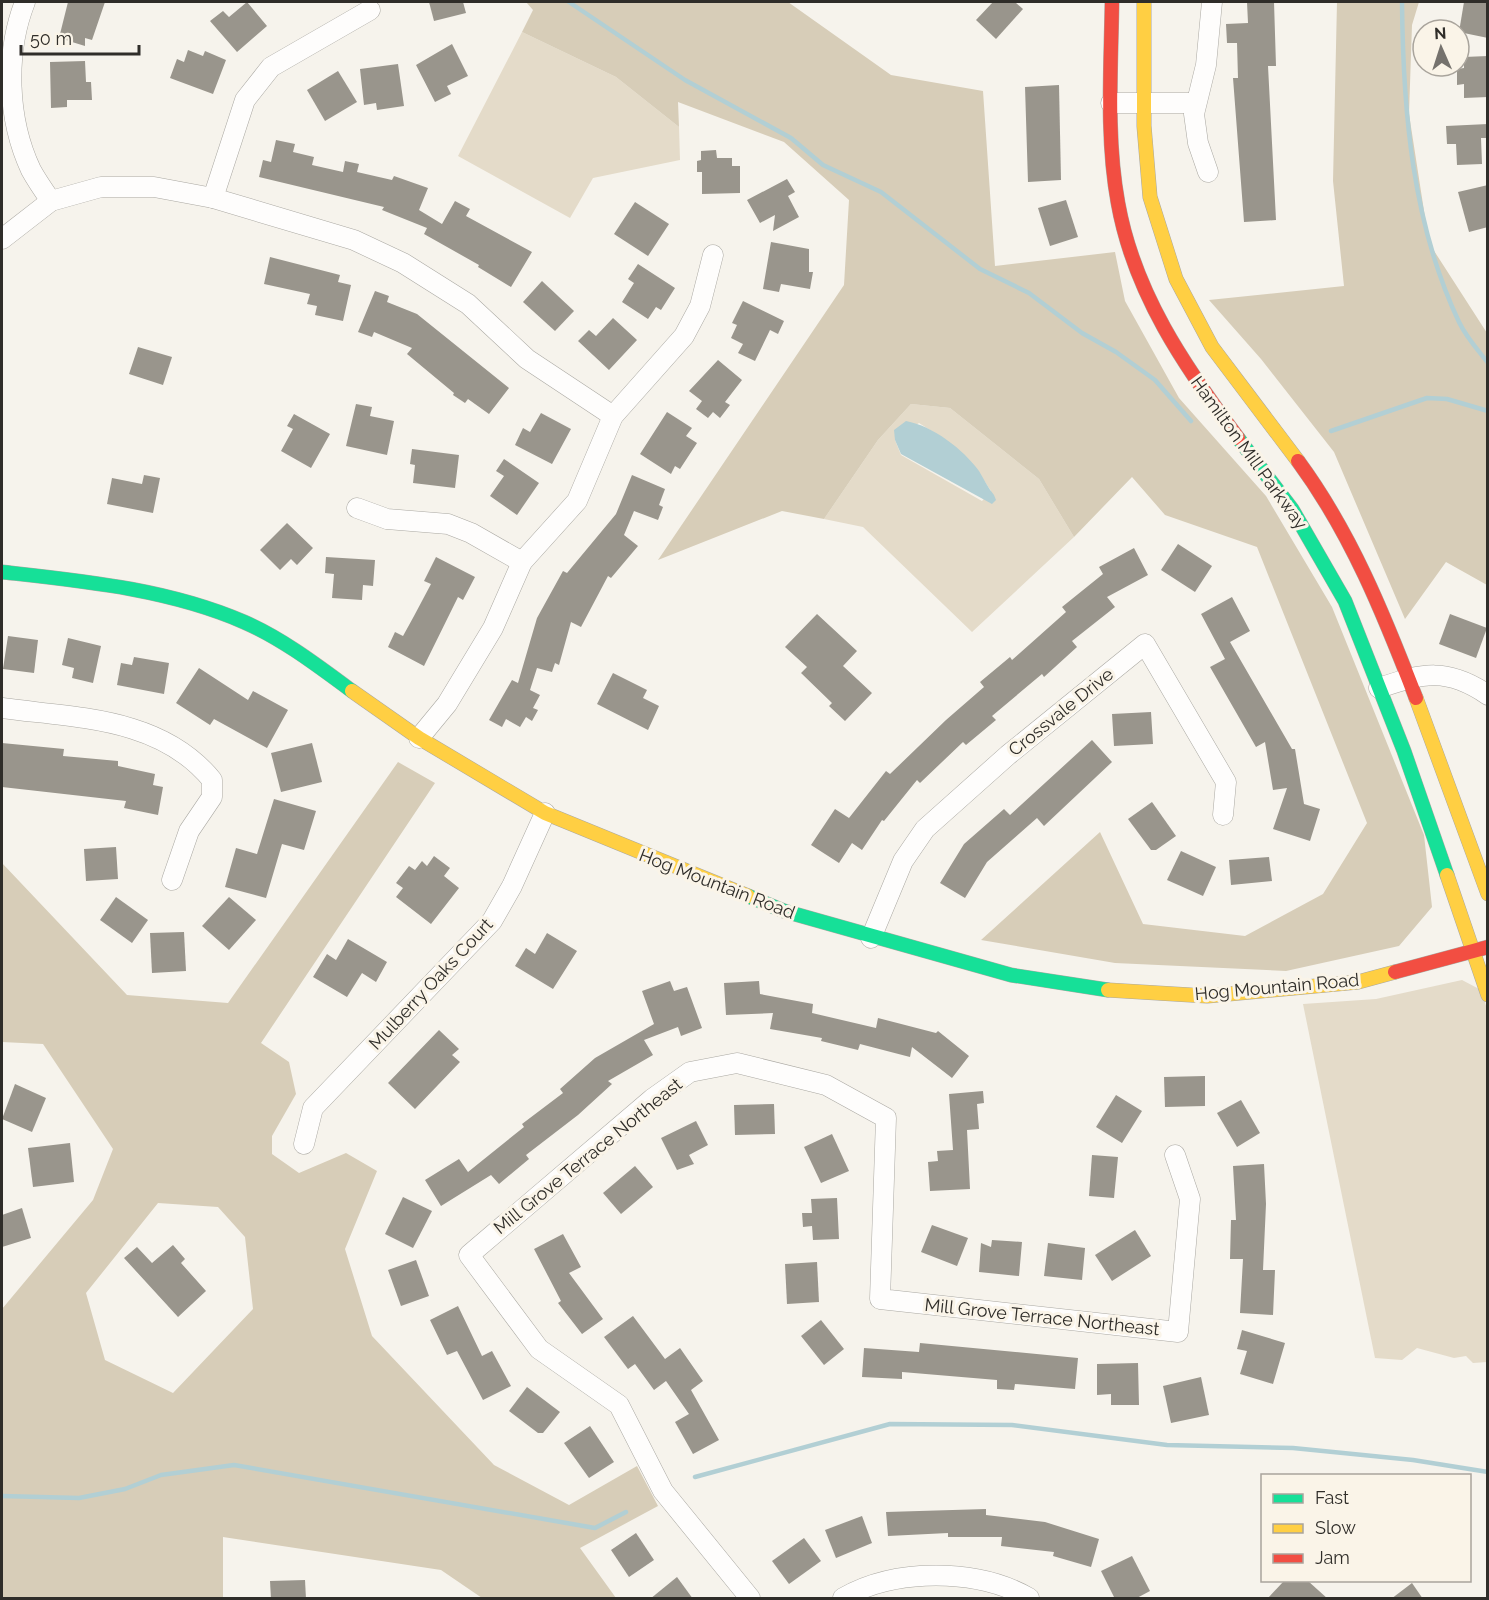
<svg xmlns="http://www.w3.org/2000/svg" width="1489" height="1600" font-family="Raleway,sans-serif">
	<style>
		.green { fill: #e4dbc9; fill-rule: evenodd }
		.forest { fill: #d7cdb8; fill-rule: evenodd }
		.water { fill: #b2cfd4 }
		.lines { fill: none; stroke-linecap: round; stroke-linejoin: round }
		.stream { stroke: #b2cfd4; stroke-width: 4.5 }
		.building { fill: #99958c }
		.street-casing { stroke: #aaa8a2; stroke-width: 21 }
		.fast-casing { stroke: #aaa8a2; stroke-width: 15 }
		.slow-casing { stroke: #aaa8a2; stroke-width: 15 }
		.jam-casing { stroke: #aaa8a2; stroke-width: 15 }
		.street { stroke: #fefdfc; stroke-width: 20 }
		.fast { stroke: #16e098; stroke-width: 14 }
		.slow { stroke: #ffcf43; stroke-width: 14 }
		.jam { stroke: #f24e42; stroke-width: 14 }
		.labels { text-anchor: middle; stroke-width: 6; stroke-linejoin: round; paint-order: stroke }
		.street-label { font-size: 18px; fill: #2f2d29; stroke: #faf4e8 }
	</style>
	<rect width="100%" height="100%" fill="#f6f3ec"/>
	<g class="green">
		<polygon points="522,32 616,77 679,127 680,160 593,178 570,218 458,156"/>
		<path d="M911 404 950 408 1039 479 1074 537 972 632 863 527 824 519 878 440ZM919 423C949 441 973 462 991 491L982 501 901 455 895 440Z"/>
		<polygon points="1462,980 1481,990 1488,1012 1487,1362 1473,1363 1466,1356 1454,1358 1417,1348 1402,1360 1375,1358 1303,1004 1376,999"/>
	</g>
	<g class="forest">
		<polygon points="526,2 788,2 891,75 983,91 995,266 1115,252 1125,301 1179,398 1266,496 1332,607 1424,835 1432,907 1399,946 1286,971 1115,963 981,940 1100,832 1143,924 1245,936 1323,894 1367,823 1257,547 1165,515 1132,477 1074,537 1039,479 950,408 911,404 878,440 824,519 782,511 658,560 844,285 849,200 784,142 678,102 679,127 616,77 522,32 533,10"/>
		<polygon points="1337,2 1419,2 1412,25 1409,114 1429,243 1487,333 1487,585 1446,562 1405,619 1334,452 1261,359 1209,300 1344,286 1333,181"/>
		<path d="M398 762 435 783 261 1043 289 1062 296 1094 272 1136V1154L299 1173 346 1153 377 1171 345 1249 372 1336 494 1465 569 1505 637 1466 658 1506 580 1548 616 1598H482L441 1570 223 1537V1598H2V1309L93 1200 113 1149 43 1044 2 1042V863L127 995 228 1003ZM158 1203 218 1207 245 1237 253 1309 173 1393 105 1360 86 1293Z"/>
	</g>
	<path class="water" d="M906 421C933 426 963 449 979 471 984 479 988 488 994 495L996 500 992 504 901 454 895 440 894 430Z"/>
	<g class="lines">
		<g class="stream">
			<polyline points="569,2 685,80 791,138 823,165 881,192 980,269 1029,293 1082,333 1116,352 1155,380 1191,421"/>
			<path d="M1402 2C1403 110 1412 223 1459 322 1466 337 1478 350 1488 363"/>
			<polyline points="1331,431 1427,398 1447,399 1488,411"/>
			<polyline points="695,1477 890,1424 1012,1425 1167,1445 1293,1448 1413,1460 1488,1472"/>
			<polyline points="2,1496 79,1498 125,1489 161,1475 234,1465 595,1528 626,1512"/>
		</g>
	</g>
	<g class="building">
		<polygon points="68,2 105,2 92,40 85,38 85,46 59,38"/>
		<polygon points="247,2 267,26 237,52 210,21 223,11 229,17"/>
		<polygon points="429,2 463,2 466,13 434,21"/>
		<polygon points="993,2 1015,2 1023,9 996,39 976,20"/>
		<polygon points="1247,2 1274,2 1276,66 1268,66 1276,220 1244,222 1233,78 1238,78 1237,43 1227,43 1226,24 1248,23"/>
		<polygon points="1464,2 1488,2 1488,38 1459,32"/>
		<polygon points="452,44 468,76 447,86 451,94 435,102 416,65"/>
		<polygon points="188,50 203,56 205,51 226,60 213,94 170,78 177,59 184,62"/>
		<polygon points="1488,56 1488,97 1464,98 1464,84 1457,85 1457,69 1464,68 1464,57"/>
		<polygon points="85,61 86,82 91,82 92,100 67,100 67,107 51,108 50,62"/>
		<polygon points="398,64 404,106 377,110 376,103 364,105 360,69"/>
		<polygon points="338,71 357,102 325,121 307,90"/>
		<polygon points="1059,85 1061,180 1028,182 1025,87"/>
		<polygon points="1488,124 1488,138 1481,138 1482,164 1457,165 1456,144 1447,144 1446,126"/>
		<polygon points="276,140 295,144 293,152 314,157 312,165 343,172 345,161 359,164 357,172 392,180 394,176 428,188 419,210 442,224 455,201 470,209 466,216 532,252 511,287 478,267 479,265 424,234 427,228 382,210 384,207 259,177 263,160 271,162"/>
		<polygon points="716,150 717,158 732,158 732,166 740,166 740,193 702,194 702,172 697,172 697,161 701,160 701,151"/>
		<polygon points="787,179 795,192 788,196 799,217 773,231 775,215 760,223 747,200"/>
		<polygon points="1488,185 1488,227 1469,232 1458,192"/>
		<polygon points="1066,200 1078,237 1050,246 1038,208"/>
		<polygon points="635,202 669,224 648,256 614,234"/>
		<polygon points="771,242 809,249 809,272 813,272 810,289 781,284 779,292 763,289"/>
		<polygon points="270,257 340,275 338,282 351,285 343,321 315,315 317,306 307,304 310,294 264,284"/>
		<polygon points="638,264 675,288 661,310 656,307 648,319 622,302 634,283 628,279"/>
		<polygon points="542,281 574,311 555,331 523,302"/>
		<polygon points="375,291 389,296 387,302 417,314 509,388 489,414 468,399 465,403 453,395 454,393 407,354 412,348 374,332 372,337 358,332"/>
		<polygon points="743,301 784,321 778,334 770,330 755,361 738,353 743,344 731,338 737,325 732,323"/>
		<polygon points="613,318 637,340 609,370 578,341 589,330 596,336"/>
		<polygon points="138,347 172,357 163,385 129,374"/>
		<polygon points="718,360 742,380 725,402 730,405 720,418 713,412 708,418 696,409 702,401 689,391"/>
		<polygon points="356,404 372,407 370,416 394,421 387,455 346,446"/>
		<polygon points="667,412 692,428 686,436 697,443 680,469 675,466 671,474 640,454"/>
		<polygon points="541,413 571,429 552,464 515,445 523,428 530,432"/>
		<polygon points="294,414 330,434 311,468 281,451 293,429 287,426"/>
		<polygon points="412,449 459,455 455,488 413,483 415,465 410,464"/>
		<polygon points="504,459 539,483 517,515 490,496 504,476 496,471"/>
		<polygon points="144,475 160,478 153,513 107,504 112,478 142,484"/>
		<polygon points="632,475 665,489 659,505 663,507 658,520 634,511 624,535 638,546 611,578 608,576 581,627 571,622 559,665 555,663 552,672 537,668 530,690 540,695 533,708 538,710 532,721 526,717 520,727 506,719 502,727 489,720 512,680 518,683 537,618 563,571 567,573 616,514"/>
		<polygon points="287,523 313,548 297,565 291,559 280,570 260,550"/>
		<polygon points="1178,544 1212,566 1195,592 1161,570"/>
		<polygon points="1134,548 1148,575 1107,597 1115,607 1072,641 1077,647 1044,677 1042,674 992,716 996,720 966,745 963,742 920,783 917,780 884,821 882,820 862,850 852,843 839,863 811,845 835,809 849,818 886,771 890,774 946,720 984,687 980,682 1010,657 1012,660 1066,612 1062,607 1103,574 1099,567"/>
		<polygon points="326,557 375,560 373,586 363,585 362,600 332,598 334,574 325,573"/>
		<polygon points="436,557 475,577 463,600 458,597 424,666 388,647 395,632 403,636 414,616 431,584 424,581"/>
		<polygon points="1232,597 1250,631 1230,642 1292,749 1295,749 1304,804 1320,809 1310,841 1273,829 1287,788 1273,790 1265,742 1256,747 1210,667 1225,659 1201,614"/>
		<polygon points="817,614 857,651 843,666 872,693 845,721 829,706 832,703 801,673 807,667 785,647"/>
		<polygon points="1450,614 1487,628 1476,658 1439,644"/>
		<polygon points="8,636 38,640 34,673 3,669"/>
		<polygon points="68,638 101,646 93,683 72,678 74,668 62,665"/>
		<polygon points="134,657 169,663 164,694 117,685 121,663 132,665"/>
		<polygon points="199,668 248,700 253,691 288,710 267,748 214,719 210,725 176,703"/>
		<polygon points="613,673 647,690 643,698 659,706 648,730 597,704"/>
		<polygon points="1151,712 1153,744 1114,746 1112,714"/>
		<polygon points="1092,740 1112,762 1044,826 1037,818 987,862 965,898 940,883 964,844 1004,809 1010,815"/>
		<polygon points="2,743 64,749 63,756 118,761 118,766 155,774 153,785 163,787 158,815 124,808 126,801 2,787"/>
		<polygon points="312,743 322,782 281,792 271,753"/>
		<polygon points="274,799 316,811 304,850 282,844 266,898 225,887 236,848 257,854"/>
		<polygon points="1152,802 1176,836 1156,850 1151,850 1128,819"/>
		<polygon points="116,847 118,879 86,881 84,849"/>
		<polygon points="1181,851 1216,867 1203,896 1167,880"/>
		<polygon points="434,856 450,868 444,876 459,888 431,924 396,897 403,888 396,883 409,866 415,870 422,861 427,866"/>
		<polygon points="1269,857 1272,881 1231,885 1229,860"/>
		<polygon points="116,897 148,920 132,943 100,920"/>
		<polygon points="229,897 256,920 229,950 202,926"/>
		<polygon points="184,932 186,971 152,973 150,933"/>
		<polygon points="547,933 577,951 553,989 515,966 526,948 535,954"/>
		<polygon points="348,939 387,962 376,982 362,973 347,997 313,977 327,954 336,960"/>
		<polygon points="670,981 674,991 687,987 702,1028 681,1036 678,1027 644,1040 653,1055 608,1081 612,1084 578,1115 526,1155 529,1159 499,1184 491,1175 441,1206 425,1180 459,1159 468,1172 524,1127 522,1124 563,1093 560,1089 595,1058 654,1024 642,991"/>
		<polygon points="759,981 760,994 813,1004 812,1013 876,1028 878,1018 936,1033 938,1031 969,1056 952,1078 912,1047 910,1057 860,1044 858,1050 821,1041 822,1038 770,1029 773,1013 726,1015 724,983"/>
		<polygon points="439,1030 459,1049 452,1055 460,1062 415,1109 388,1083"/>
		<polygon points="1205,1076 1205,1106 1165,1107 1164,1077"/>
		<polygon points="15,1084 46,1098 32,1132 2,1119"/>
		<polygon points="983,1091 984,1103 977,1104 979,1129 967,1130 970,1189 930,1191 928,1162 938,1161 937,1151 953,1150 949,1094"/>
		<polygon points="1116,1095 1142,1111 1122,1143 1096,1127"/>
		<polygon points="1241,1100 1260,1133 1237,1147 1217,1113"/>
		<polygon points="774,1104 775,1134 735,1135 734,1105"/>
		<polygon points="696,1121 708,1145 689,1155 694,1164 677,1170 661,1138"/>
		<polygon points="832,1134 849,1171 821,1183 804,1147"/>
		<polygon points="70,1143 74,1182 33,1187 28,1148"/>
		<polygon points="1092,1155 1118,1157 1114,1198 1089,1196"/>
		<polygon points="1264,1164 1266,1204 1263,1270 1275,1270 1273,1315 1240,1313 1243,1259 1230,1259 1231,1220 1236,1220 1233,1166"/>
		<polygon points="635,1166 653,1187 621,1214 603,1193"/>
		<polygon points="403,1197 432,1211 413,1248 385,1234"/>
		<polygon points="837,1198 839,1239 813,1240 812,1226 803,1227 802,1213 812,1213 811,1199"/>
		<polygon points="22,1208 31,1238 2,1247 2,1215"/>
		<polygon points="932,1225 968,1238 957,1266 921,1252"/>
		<polygon points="1135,1230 1151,1256 1112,1281 1095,1255"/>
		<polygon points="563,1234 581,1267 569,1273 603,1319 582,1334 558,1303 561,1301 534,1249"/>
		<polygon points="992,1240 1022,1242 1019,1276 979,1272 981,1243 991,1247"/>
		<polygon points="1048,1243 1085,1248 1082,1280 1044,1276"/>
		<polygon points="173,1245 185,1259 181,1263 206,1291 178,1317 124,1258 137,1247 152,1263"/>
		<polygon points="416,1260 429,1296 401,1306 388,1270"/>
		<polygon points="817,1262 819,1302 787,1304 785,1264"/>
		<polygon points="458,1306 482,1356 492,1351 511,1386 483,1400 457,1351 447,1355 430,1320"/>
		<polygon points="633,1316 665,1359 680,1348 703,1381 691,1390 719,1440 693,1454 675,1422 689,1414 666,1381 654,1390 635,1364 628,1369 604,1337"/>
		<polygon points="821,1320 844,1349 824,1365 801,1336"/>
		<polygon points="1242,1330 1285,1343 1273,1384 1240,1374 1247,1351 1237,1349"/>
		<polygon points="920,1343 1078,1358 1075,1389 1015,1384 1014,1390 997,1389 997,1380 902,1372 902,1379 862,1377 864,1348 919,1352"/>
		<polygon points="1138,1363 1139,1405 1111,1405 1111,1394 1097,1395 1097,1364"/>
		<polygon points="1201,1377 1209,1415 1171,1423 1163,1386"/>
		<polygon points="527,1387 560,1412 543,1433 538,1433 509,1411"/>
		<polygon points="590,1426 614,1462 589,1478 564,1443"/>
		<polygon points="986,1509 986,1515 1045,1522 1099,1539 1091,1567 1053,1556 1054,1552 1001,1546 1002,1537 948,1537 948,1533 888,1536 886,1512"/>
		<polygon points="862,1516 872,1543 836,1558 825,1530"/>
		<polygon points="636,1533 654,1560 629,1577 611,1550"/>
		<polygon points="804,1538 821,1561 789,1584 772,1561"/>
		<polygon points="1132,1556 1150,1591 1135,1599 1115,1599 1101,1571"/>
		<polygon points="677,1577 693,1599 650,1599"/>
		<polygon points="305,1580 306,1599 271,1599 270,1581"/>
		<polygon points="1284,1581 1308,1581 1328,1599 1267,1599"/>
		<polygon points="1412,1583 1423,1599 1391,1599"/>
	</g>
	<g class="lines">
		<g class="street-casing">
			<g id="street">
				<path d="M25 2C5 53 7 119 31 170 37 181 44 191 51 201"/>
				<polyline points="370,10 271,67 245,100 213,198 354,240 403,263 468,304 527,359 613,416"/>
				<polyline points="1111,103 1196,103"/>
				<polyline points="1208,172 1198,143 1194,114 1206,65 1212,2"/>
				<polyline points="2,239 51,201 101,187 154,187 213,198"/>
				<polyline points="357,508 387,519 448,524 471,533 522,562"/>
				<path d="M1379 688C1423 673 1447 667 1488 695"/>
				<path d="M2 708C76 718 161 717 212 780V797L189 831 172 880"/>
				<polyline points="419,738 447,704 493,628 522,562 577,501 613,416 684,336 700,306 713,255"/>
				<polyline points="871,938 903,861 925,829 1008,755 1145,644 1226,782 1223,815"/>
				<polyline points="304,1144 313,1108 492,921 512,886 545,813"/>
				<polyline points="750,1598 663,1491 619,1405 539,1349 469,1255 652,1099 690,1072 737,1063 826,1085 886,1118 880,1299 1178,1332 1190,1199 1175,1155"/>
				<path d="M843 1598C895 1568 977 1568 1029 1598"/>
			</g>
		</g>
		<g class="fast-casing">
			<g id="fast">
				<polyline points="1238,438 1292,509 1345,601 1404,751 1447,875"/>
				<path d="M2 572C83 581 168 589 244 622 283 639 318 666 352 691"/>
				<polyline points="748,896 784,911 1011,975 1108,990"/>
			</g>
		</g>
		<g class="slow-casing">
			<g id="slow">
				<polyline points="1144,2 1144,126 1150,197 1176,279 1212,347 1298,461"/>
				<polyline points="352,691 419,738 545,813 748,896"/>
				<polyline points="1416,698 1488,894"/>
				<polyline points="1447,875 1488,995"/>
				<polyline points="1108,990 1207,996 1358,982 1395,972"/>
			</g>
		</g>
		<g class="jam-casing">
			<g id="jam">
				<path d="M1112 2C1111 69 1106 138 1118 203 1134 293 1185 367 1238 438"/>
				<path d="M1298 461C1351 533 1384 615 1416 698"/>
				<polyline points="1395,972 1488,947"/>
			</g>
		</g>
		<use href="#street" class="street"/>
		<use href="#fast" class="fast"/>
		<use href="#slow" class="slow"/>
		<use href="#jam" class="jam"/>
	</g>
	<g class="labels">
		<g class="street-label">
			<text transform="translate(1249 453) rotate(54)" y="6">Hamilton Mill Parkway</text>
			<text transform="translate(1061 712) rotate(-39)" y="6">Crossvale Drive</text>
			<text transform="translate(717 884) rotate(21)" y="6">Hog Mountain Road</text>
			<text transform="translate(431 984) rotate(-47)" y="6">Mulberry Oaks Court</text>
			<text transform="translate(1277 987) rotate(-5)" y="6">Hog Mountain Road</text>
			<text transform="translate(588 1156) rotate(-39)" y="6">Mill Grove Terrace Northeast</text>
			<text transform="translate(1042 1317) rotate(6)" y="6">Mill Grove Terrace Northeast</text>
		</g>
	</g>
	<rect width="1489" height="1600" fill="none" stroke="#2f2d29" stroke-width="6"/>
	<rect x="1261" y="1474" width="210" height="108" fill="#faf4e8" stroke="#a9a49c" stroke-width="1.5"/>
	<rect x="1273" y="1494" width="30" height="9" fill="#16e098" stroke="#a9a49c" stroke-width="1.5"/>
	<text x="1315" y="1504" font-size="18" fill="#2f2d29">Fast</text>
	<rect x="1273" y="1524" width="30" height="9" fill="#ffcf43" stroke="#a9a49c" stroke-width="1.5"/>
	<text x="1315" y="1534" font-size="18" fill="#2f2d29">Slow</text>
	<rect x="1273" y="1554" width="30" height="9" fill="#f24e42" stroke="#a9a49c" stroke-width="1.5"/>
	<text x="1315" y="1564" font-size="18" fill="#2f2d29">Jam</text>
	<g transform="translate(1441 48) rotate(357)"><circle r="28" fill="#faf4e8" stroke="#a9a49c" stroke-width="1.5"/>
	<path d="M0-4.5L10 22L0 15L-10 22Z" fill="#75726d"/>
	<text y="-9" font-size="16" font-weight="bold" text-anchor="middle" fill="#2f2d29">N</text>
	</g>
	<path d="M21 45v9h118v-9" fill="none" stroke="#2f2d29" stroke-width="3"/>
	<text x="30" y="45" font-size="18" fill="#2f2d29" stroke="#faf4e8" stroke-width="4.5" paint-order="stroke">50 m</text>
</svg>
